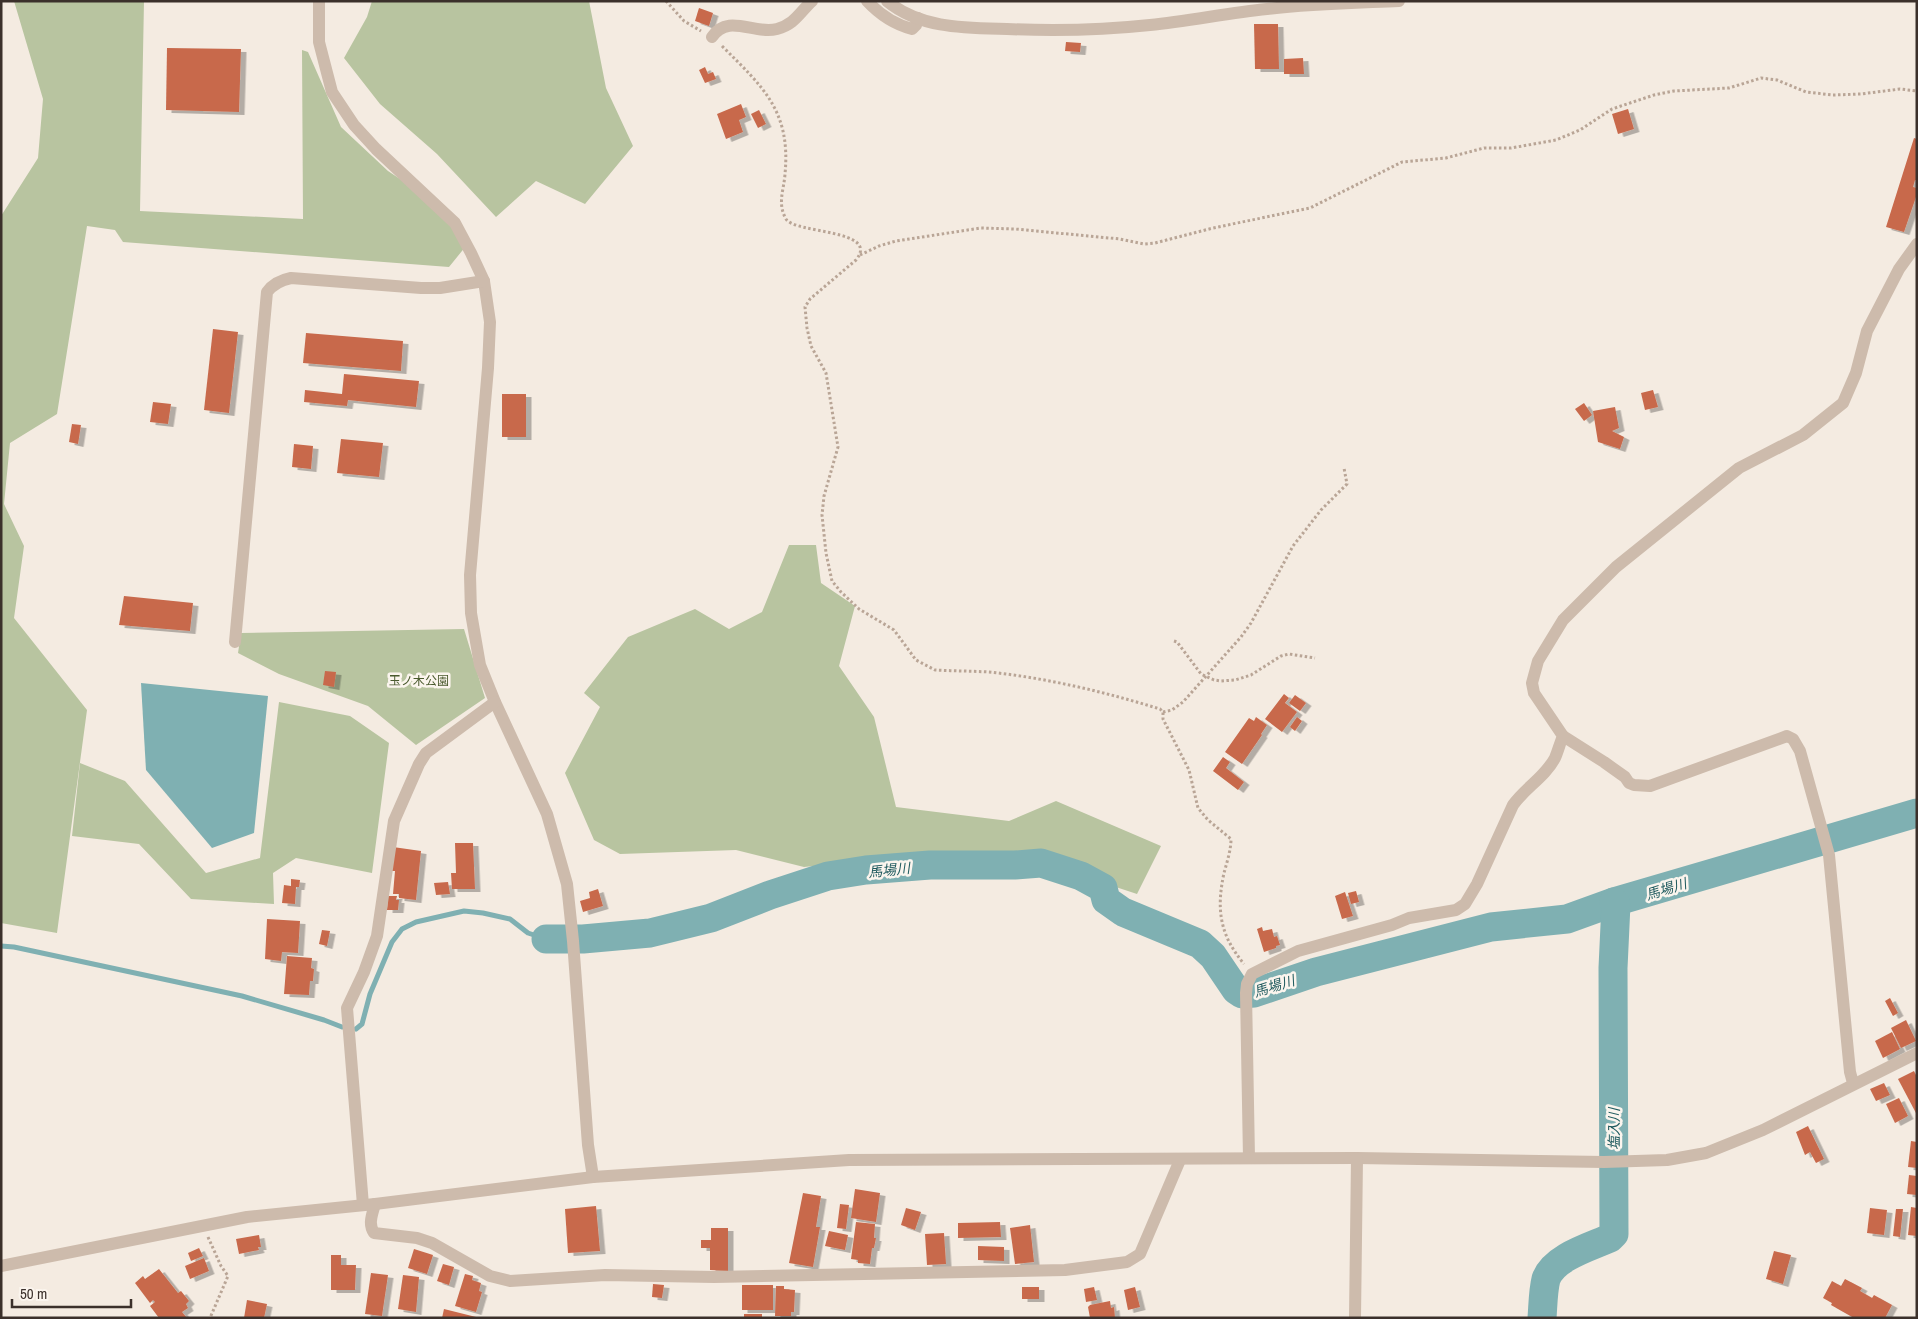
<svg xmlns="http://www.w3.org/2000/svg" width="1918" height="1319" font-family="'Archivo Narrow','Noto Sans JP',sans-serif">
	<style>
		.green { fill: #b8c4a0 }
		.water { fill: #7fb0b2 }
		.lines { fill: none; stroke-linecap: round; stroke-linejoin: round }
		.stream { stroke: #7fb0b2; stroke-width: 5 }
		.river { stroke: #7fb0b2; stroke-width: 29 }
		.building { fill: #c8694b; filter: url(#shadow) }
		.path { stroke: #b9a596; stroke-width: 3; stroke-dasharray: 2.5 2.5; stroke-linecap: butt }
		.minor { stroke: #cdbbac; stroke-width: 12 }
		.labels { text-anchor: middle; stroke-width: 5; stroke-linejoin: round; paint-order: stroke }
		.park-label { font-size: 12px; fill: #4a5a2e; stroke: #fbf5ee }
		.water-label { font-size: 14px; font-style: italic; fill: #1f5a5e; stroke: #fbf5ee }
	</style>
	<defs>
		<filter id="shadow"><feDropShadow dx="5.5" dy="3" stdDeviation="0" flood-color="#0004"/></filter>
	</defs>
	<rect width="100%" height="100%" fill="#f4ebe1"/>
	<g class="green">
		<polygon points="14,1 144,1 140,211 303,219 302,50 308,52 341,127 388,171 442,207 466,246 449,267 123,242 115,230 87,226 57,414 10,443 4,504 24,546 14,618 87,710 57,933 1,923 1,216 38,158 43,99"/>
		<polygon points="372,1 589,1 606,88 633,146 585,204 536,181 496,217 437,154 380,104 344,58 367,17"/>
		<polygon points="789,545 816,545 821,583 855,606 839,666 874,717 896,807 1009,821 1056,801 1161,846 1137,894 1028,858 901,857 804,867 736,850 620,854 594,840 565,773 600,707 584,693 628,637 695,609 729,629 762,612"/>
		<polygon points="464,629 485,698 416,745 368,706 279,674 238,653 241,633"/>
		<polygon points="279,702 350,716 389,743 372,873 296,858 273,873 274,904 191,899 139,844 72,836 80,763 125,781 206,873 260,858"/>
	</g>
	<polygon class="water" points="141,683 268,696 254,833 212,848 146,770"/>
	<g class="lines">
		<g class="stream">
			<polyline points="1,946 14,947 242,996 324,1020 342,1027"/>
			<polyline points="356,1029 362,1024 370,994 392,942 402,929 416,922 464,911 483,913 510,919 528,933 546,939"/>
		</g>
		<g class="river">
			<polyline points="546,939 583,939 650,933 711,918 770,895 828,876 866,870 930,865 1015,865 1041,863 1081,876 1103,888 1106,900 1123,912 1200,944 1213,956 1236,990 1242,994 1254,993 1316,972 1491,927 1567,919 1614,902 1917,813"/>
			<path d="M1542 1318C1543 1305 1543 1291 1546 1279 1554 1257 1590 1247 1610 1238L1614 1234 1613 968 1616 904 1614 902"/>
		</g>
	</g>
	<g class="building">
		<polygon points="699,8 713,13 709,26 695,21"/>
		<polygon points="1254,24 1278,24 1279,69 1255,69"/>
		<polygon points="1066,42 1081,43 1080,52 1065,51"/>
		<polygon points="167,48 241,49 239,112 166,110"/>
		<polygon points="1303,58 1304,74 1284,74 1284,59"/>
		<polygon points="705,67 708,74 713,72 716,79 705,83 699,70"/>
		<polygon points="741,104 746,117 739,120 743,132 726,139 717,114"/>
		<polygon points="1628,109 1634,129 1618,134 1612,114"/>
		<polygon points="759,110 766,124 758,128 751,114"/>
		<polygon points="1914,138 1917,139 1917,181 1915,180 1913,187 1917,188 1917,194 1904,232 1886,227"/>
		<polygon points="213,329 238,332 229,413 204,410"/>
		<polygon points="306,333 403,341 401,371 303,363"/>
		<polygon points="344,374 419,381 416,407 348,400 347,406 304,402 305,390 342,394"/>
		<polygon points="1653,390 1658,407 1645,410 1641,393"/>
		<rect x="502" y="394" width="24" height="43"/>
		<polygon points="153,402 171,404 168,424 150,422"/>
		<polygon points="1584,403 1592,415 1584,421 1575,409"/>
		<polygon points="1615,407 1619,428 1612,431 1624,437 1620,449 1598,442 1593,411"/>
		<polygon points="72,424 81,425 78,444 69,442"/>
		<polygon points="341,439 383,443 379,477 337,473"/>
		<polygon points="294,444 313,446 311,469 292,467"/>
		<polygon points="124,596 193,603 190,631 119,625"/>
		<polygon points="325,671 336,672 334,687 323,685"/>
		<polygon points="1284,694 1289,698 1285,703 1297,712 1282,732 1265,719"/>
		<polygon points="1295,695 1306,703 1300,711 1289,703"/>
		<polygon points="1256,717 1267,725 1261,734 1262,735 1242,764 1225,752 1249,718 1254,721"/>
		<polygon points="1297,717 1302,721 1295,731 1290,727"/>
		<polygon points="1223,757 1230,762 1226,768 1244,782 1238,790 1213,771"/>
		<polygon points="455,843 473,843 475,889 452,889 451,873 456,873"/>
		<polygon points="393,847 421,851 416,900 399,898 399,894 393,894 395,871 390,871"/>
		<polygon points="291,879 300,880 299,887 296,887 295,904 282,903 284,885 291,886"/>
		<polygon points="448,882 450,894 436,895 434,883"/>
		<polygon points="598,889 603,906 583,912 580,901 590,898 589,892"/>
		<polygon points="1356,891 1359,902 1351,904 1348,893"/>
		<polygon points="1345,892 1353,916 1342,919 1335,896"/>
		<polygon points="388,896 397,896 396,900 399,900 398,910 387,910"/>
		<polygon points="267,919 300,921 298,953 282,952 281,961 265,959"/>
		<polygon points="1262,927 1263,931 1272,929 1274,937 1277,936 1280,945 1276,946 1276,948 1264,952 1257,929"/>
		<polygon points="322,930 330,931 327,946 319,944"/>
		<polygon points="287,956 312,958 311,968 314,969 313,981 310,981 309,995 284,994"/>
		<polygon points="1890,998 1898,1013 1893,1016 1885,1001"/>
		<polygon points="1906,1020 1916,1041 1901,1048 1891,1028"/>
		<polygon points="1892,1032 1900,1049 1883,1058 1875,1041"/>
		<polygon points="1914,1071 1917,1077 1917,1115 1898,1079"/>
		<polygon points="1884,1083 1890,1095 1876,1101 1870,1089"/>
		<polygon points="1899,1098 1908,1116 1895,1123 1886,1104"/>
		<polygon points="1808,1126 1824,1159 1816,1163 1810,1152 1805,1155 1796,1132"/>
		<polygon points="1911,1141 1917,1142 1917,1168 1908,1167"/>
		<polygon points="1909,1175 1917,1176 1917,1195 1907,1194"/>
		<polygon points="855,1189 880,1193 876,1222 851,1218"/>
		<polygon points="803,1193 821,1196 816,1227 820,1227 813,1267 789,1263"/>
		<polygon points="840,1204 849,1205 846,1229 837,1228"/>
		<polygon points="596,1206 600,1251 568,1253 565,1209"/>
		<polygon points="1911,1207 1917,1208 1917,1236 1908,1235"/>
		<polygon points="906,1208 921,1212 915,1230 901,1225"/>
		<polygon points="1870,1208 1887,1210 1884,1235 1867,1233"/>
		<polygon points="1896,1209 1903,1209 1900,1237 1893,1236"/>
		<polygon points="856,1222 875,1224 874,1238 876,1238 874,1248 872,1248 870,1264 858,1263 858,1260 851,1259"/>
		<polygon points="1000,1222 1001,1237 958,1238 958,1223"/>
		<polygon points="1030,1225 1034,1262 1015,1264 1010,1228"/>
		<polygon points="711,1228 728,1228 728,1271 710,1270 710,1248 701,1248 701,1240 711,1240"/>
		<polygon points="829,1231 848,1235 845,1250 825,1246"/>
		<polygon points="944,1233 946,1264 927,1265 925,1234"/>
		<polygon points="259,1235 261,1247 258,1247 259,1250 239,1254 236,1239"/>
		<polygon points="978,1246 1004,1247 1004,1261 978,1260"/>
		<polygon points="199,1248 203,1256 191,1261 188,1253"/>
		<polygon points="414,1249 433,1255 427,1274 408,1268"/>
		<polygon points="1774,1251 1791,1255 1783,1284 1766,1279"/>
		<polygon points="331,1255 341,1255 341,1265 356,1265 355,1290 331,1290"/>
		<polygon points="204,1258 209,1271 190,1279 185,1266"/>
		<polygon points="443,1264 454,1267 449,1285 437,1281"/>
		<polygon points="159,1269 178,1293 181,1291 189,1301 186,1304 188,1308 182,1312 187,1318 159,1318 150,1306 155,1302 153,1300 150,1303 135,1283 143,1276 145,1279"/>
		<polygon points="371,1273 388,1275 382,1316 365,1314"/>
		<polygon points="465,1274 473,1276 472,1280 481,1283 479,1291 482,1292 476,1312 455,1306"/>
		<polygon points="403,1275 419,1277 416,1312 398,1309"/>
		<polygon points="1845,1279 1862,1288 1860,1291 1872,1298 1874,1295 1892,1305 1885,1318 1854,1318 1831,1305 1832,1303 1823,1298 1832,1281 1841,1286"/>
		<polygon points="653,1284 664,1285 662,1298 652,1297"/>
		<rect x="742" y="1285" width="31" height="25"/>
		<polygon points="776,1286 784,1286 784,1289 795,1290 794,1312 791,1312 791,1316 775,1316"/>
		<rect x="1022" y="1287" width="17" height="12"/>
		<polygon points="1094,1287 1097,1300 1086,1302 1084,1289"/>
		<polygon points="1135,1287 1140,1307 1128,1310 1124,1290"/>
		<polygon points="247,1300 267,1304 264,1318 244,1318"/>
		<polygon points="1110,1301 1111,1308 1114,1307 1115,1318 1090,1318 1088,1307 1090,1305"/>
		<polygon points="444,1309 476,1317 476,1318 442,1318"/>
		<rect x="744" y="1314" width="18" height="4"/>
	</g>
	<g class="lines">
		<g class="path">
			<polyline points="666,1 684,21 701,31"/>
			<path d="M722 46C763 87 791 111 785 174 784 190 777 203 786 219 795 234 881 229 856 260L810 299 805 307 807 328 811 346 826 373 838 447 824 496 822 515 826 553 832 581 841 592 859 609 894 630 916 660 935 670C953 671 971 671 989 672 1047 678 1105 692 1160 709L1163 712V719L1189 770 1198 808 1208 820 1231 839C1231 850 1227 862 1224 873 1216 910 1220 935 1244 964"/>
			<polyline points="860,255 879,246 896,241 981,228 1015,229 1120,239 1144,244 1155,243 1213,228 1310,208 1402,162 1446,158 1484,148 1511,148 1556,140 1580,130 1612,109 1654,95 1674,91 1729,88 1761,78 1777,80 1806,92 1833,95 1861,94 1900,89 1917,91"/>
			<polyline points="1174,641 1177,642 1201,674 1214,680 1221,681 1235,680 1251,675 1281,656 1289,654 1315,658"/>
			<polyline points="1163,712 1172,710 1183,702 1241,637 1251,623 1293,546 1321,510 1347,484 1344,468"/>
			<polyline points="208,1237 221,1266 228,1276 210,1318"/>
		</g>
		<g class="minor">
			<polyline points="319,1 319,42 332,92 354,125 376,149 455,223 471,253 484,281 490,322 488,368 470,575 471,613 480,665 495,702 547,814 567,884 573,941 588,1145 593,1177"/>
			<path d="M867 1C880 15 893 24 912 29L916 25 918 18"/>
			<path d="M887 1C921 29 966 28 1007 29 1054 31 1103 30 1150 25 1189 21 1228 13 1267 9 1311 4 1355 3 1399 1"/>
			<path d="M712 37C728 13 754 35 777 29 795 24 799 13 812 1"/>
			<path d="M235 642 267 292C273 284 281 280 291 278L421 288H440L484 281"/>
			<polyline points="1563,736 1604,762 1625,777 1629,783 1634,785 1650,786 1787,736 1793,739 1800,751 1829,855 1850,1072 1853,1083"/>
			<path d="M1249 1158 1246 993 1247 984 1252 974 1298 951 1392 925 1409 918 1456 910 1465 904 1477 884 1513 805C1525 788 1545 777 1555 758 1558 751 1560 743 1563 736L1534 693 1532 683 1538 661 1563 620 1616 567 1739 468 1803 435 1843 403 1856 373 1867 331 1899 269 1917 244"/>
			<path d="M375 1204C372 1215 368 1224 374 1233L417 1238 432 1243 490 1276 510 1281 605 1275 714 1277 1065 1270 1127 1262 1140 1254 1180 1160"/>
			<polyline points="363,1205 347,1008 364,972 377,936 394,821 419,764 426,753 495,702"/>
			<polyline points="1,1266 247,1217 375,1204 593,1177 849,1160 1357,1158 1604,1162 1667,1160 1706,1153 1763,1130 1917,1053"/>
			<polyline points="1355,1318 1357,1158"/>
		</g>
	</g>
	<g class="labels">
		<g class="park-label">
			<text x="419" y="685">玉ノ木公園</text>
		</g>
		<g class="water-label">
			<text transform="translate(889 870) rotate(-6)" y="5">馬場川</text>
			<text transform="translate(1666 889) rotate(-17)" y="5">馬場川</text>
			<text transform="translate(1274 986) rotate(-17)" y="5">馬場川</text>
			<text transform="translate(1614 1129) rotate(-90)" y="5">塩入川</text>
		</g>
	</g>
	<rect width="1918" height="1319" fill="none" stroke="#3b302b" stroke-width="5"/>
	<path d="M12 1299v8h119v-8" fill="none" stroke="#3b302b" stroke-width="2.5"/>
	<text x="20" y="1299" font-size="15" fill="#3b302b" stroke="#fbf5ee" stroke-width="4" paint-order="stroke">50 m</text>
</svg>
